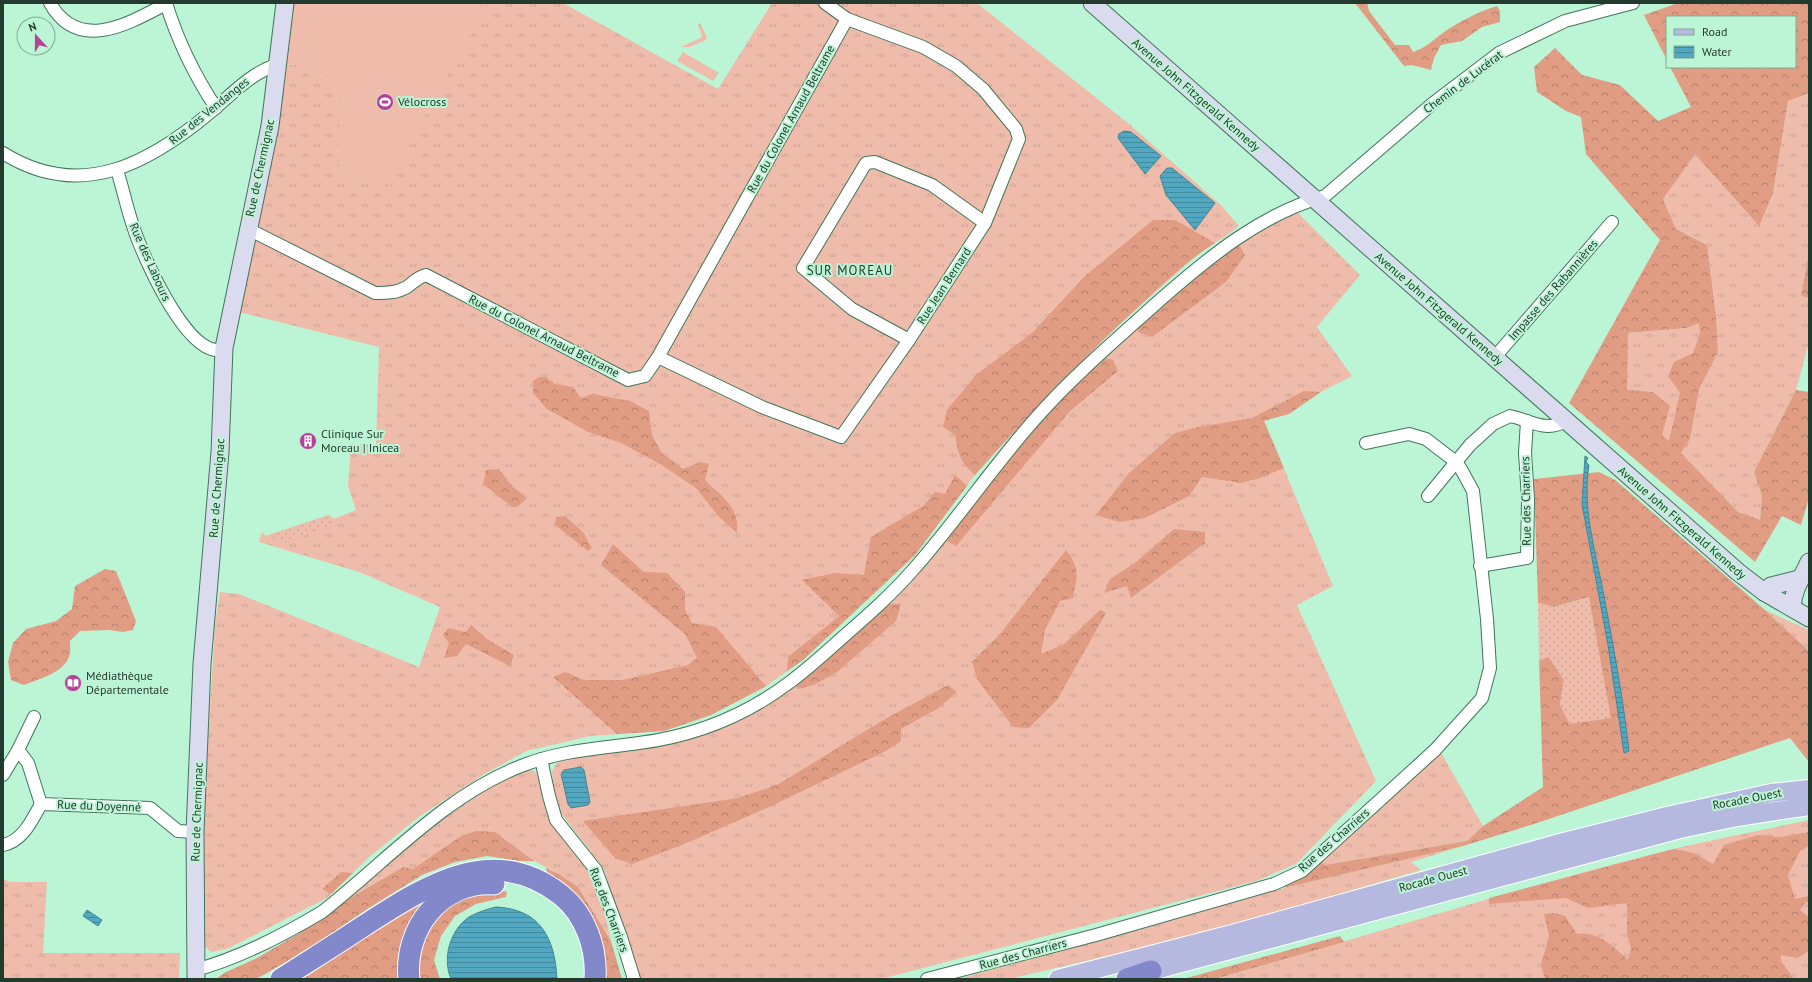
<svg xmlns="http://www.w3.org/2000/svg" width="1812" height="982" font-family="'PT Sans',sans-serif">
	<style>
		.grass { fill: url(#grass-tufts) }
		.forest { fill: url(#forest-crowns); fill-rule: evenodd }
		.garden { fill: url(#garden-dots) }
		.pitch { fill: #efbcab }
		.water { fill: url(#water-rules); stroke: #448795 }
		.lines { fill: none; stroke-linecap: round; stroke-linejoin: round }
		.street-casing { stroke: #407559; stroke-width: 14 }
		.secondary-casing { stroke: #407559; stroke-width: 19 }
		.primary-casing { stroke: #fff; stroke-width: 20 }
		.highway-casing { stroke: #fff; stroke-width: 23 }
		.street { stroke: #fff; stroke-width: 12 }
		.secondary { stroke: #dadbef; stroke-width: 17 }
		.primary { stroke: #b5b8df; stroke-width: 18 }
		.highway { stroke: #8388ca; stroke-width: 21 }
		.labels { text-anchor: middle; stroke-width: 4; stroke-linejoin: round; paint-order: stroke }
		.street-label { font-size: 12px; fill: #243a2e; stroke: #bcf5d5 }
		.poi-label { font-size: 12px; fill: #243a2e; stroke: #bcf5d5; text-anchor: start }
		.neighbourhood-label { font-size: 13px; letter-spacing: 1px; fill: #243a2e; stroke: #bcf5d5 }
	</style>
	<defs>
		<pattern id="grass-tufts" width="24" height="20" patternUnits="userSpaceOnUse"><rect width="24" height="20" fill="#efbcab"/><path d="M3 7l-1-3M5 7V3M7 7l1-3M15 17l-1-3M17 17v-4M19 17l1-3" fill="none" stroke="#cda293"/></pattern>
		<pattern id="forest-crowns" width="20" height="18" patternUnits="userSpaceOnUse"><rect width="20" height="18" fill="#e19c84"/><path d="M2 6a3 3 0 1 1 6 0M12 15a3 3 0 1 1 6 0" fill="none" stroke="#b6806c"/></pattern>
		<pattern id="garden-dots" width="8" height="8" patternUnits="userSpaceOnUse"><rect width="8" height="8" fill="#efbcab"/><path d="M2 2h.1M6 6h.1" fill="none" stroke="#cda293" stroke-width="1.8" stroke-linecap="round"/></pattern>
		<pattern id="water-rules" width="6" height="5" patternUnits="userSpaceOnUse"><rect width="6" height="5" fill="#52a8c1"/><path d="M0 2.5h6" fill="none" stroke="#448a9d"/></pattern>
	</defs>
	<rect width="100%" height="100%" fill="#bcf5d5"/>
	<g class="grass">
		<polygon points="481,3 563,3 718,89 772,3 977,3 1129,124 1221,205 1239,226 1226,236 1199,253 1099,343 1037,405 975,475 915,555 803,660 762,689 711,715 664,731 590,736 526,751 483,775 420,816 368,858 327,898 227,949 211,952 203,945 201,858 215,625 220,592 239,594 419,667 440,607 359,572 259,542 262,532 266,536 329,515 334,519 356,510 348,486 351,444 376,445 379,347 239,312 283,64 316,66 324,71 339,85 337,95 340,116 339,166 343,172 361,182"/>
		<polygon points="700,23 707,38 706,40 690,47 681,47 702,37 698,24"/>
		<polygon points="1809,93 1809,252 1801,296 1809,298 1809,342 1796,390 1754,472 1762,496 1760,521 1738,512 1662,435 1626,390 1628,333 1686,328 1707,245 1676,229 1663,199 1695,153 1758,225 1773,193 1788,101"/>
		<polygon points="1295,210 1360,275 1317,327 1352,376 1264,421 1333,586 1297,605 1376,781 1296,864 1256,881 881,979 640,979 635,970 604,869 560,812 554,793 552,771 556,764 564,759 744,716 873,617 1092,365 1237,241"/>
		<polygon points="1765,610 1809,630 1809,652 1805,647"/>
		<polygon points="1440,751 1483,826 1467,841 1325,865 1319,860"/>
		<polygon points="526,770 534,771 539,777 546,810 587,866 603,905 611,941 578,887 559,874 534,861 494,832 413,869 403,867 345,901 371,877 427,830 483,790"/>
		<path d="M1809 820V979H1215C1367 936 1519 887 1673 849 1718 838 1764 830 1809 820Z"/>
		<polygon points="1463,846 1411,862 1421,870 1138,953 1108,956 1009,979 958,979 1284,888"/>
		<polygon points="3,878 9,882 47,882 43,953 180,953 179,979 3,979"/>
	</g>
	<g class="forest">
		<path d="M1355 3H1367L1369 11 1395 45H1409L1413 52C1426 48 1433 40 1444 32 1459 22 1479 11 1497 6L1500 11V22L1482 27 1462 41 1441 45 1434 58 1431 70 1412 65 1404 66Z"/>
		<path d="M1678 3H1809V93L1788 101 1773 193 1759 226 1695 154 1663 199 1676 229 1707 245 1716 317 1718 352 1699 389 1690 439 1681 453 1738 512 1760 520 1762 496 1754 472 1796 390 1809 392V498L1801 525 1782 516 1755 562 1569 403 1660 240 1586 154 1581 117 1566 111 1537 92 1534 67 1555 48 1582 75 1620 85 1658 121 1691 107 1670 67H1795V17H1667V60L1644 15ZM1699 323 1700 333 1693 353 1674 362 1668 376 1680 393 1669 441 1662 435 1670 406 1653 392 1627 390 1628 333 1686 328Z"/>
		<path d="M1153 220H1175L1215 243C1185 262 1160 287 1134 311 1077 364 1027 417 975 475 959 461 959 455 955 435L943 427 947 410 976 375 1033 332 1085 276Z"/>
		<polygon points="1237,241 1245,255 1226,282 1152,337 1138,332 1138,325"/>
		<polygon points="1809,252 1809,298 1801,296"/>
		<polygon points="1102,357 1113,360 1118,371 1070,411 956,546 947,541 970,506 1029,432"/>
		<path d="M539 377H546L555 384 573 387 581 398 593 394 630 401 649 411 652 435 661 452 683 469 700 462 709 464 705 480C721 496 740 507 737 533L719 517 696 488 660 464 621 443 588 432 547 409 533 393V381Z"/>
		<polygon points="1304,391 1321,392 1289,414 1264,421 1284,468 1260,478 1241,483 1202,477 1189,496 1145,518 1119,522 1096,515 1129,473 1175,433 1198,427 1252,418"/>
		<polygon points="499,469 512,486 527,498 517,507 512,507 483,484 486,470"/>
		<polygon points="1599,472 1615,480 1765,610 1805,647 1809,652 1809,762 1790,738 1534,824 1463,846 1284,888 1319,860 1325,865 1467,841 1483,826 1543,787 1539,660 1549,657 1564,680 1560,705 1589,597 1554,607 1538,603 1534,479"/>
		<polygon points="955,475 967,486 915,555 803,660 787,671 788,657 839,616 802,580 835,573 864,575 871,537 923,506 935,492 945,494"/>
		<polygon points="565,516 583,532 592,548 588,551 554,524 557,517"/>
		<polygon points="1174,529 1205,532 1205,543 1131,598 1127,586 1104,593 1110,579 1135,563"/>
		<polygon points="613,544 644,572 667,573 685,592 685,610 692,623 716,627 766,686 711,715 664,731 617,734 553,677 565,672 584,680 623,680 688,665 697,658 685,634 601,565"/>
		<path d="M1066 550C1081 570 1077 575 1073 598L1060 601 1045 630 1041 654 1063 645 1100 610 1106 613 1057 700 1029 728 1013 727 977 679 972 662 1000 634Z"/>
		<path d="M105 569 116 571 136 621 133 630 123 632 109 630 80 631 70 641C70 646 71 652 69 657 63 673 39 679 24 685L11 680 8 662 13 643 26 629 56 621 72 609 75 586Z"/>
		<polygon points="885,604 901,604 896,621 837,672 814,685 798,689 796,685"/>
		<polygon points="471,625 487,639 514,655 510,666 466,644 457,656 444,658 449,643 443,635 448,628 466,632"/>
		<polygon points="948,685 957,692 937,709 901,729 901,741 884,752 769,807 682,845 632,864 615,858 583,821 738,798 777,785 885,719"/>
		<polygon points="476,831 495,832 534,861 519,861 487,856 455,862 422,875 369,908 304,952 256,979 216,979 224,973 257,958 298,934 345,901 403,867 413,869 461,836"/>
		<path d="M1809 832V846L1800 851 1788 875 1795 899 1809 896V903L1805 902 1800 910 1809 917V951L1797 958 1781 955V961L1794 979H1545L1541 965 1549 936 1544 914 1555 913 1565 916 1577 934C1598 930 1614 947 1628 960L1631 949 1627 934V903L1588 908 1566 898 1489 904V898L1674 849 1694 853 1713 864 1724 845 1758 835 1781 837Z"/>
		<polygon points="546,868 559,874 578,887 611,941 622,979 604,979 595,929 574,893 547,872"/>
		<polygon points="341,872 353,873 331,894 322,889"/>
		<polygon points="437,887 403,979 291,979"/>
		<polygon points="497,889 507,892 506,897 476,904 455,916 441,936 434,960 440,979 419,979 420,941 429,924 460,897"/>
		<polygon points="1340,936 1344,942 1215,979 1183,979"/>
	</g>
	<g class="garden">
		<polygon points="329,515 333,519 329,527 285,542 266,536"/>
		<polygon points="1589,597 1611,718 1569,724 1560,705 1564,680 1549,657 1539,660 1538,603 1554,607"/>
	</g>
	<g class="pitch">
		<polygon points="285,3 489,3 425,115 389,189 388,182 382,174 371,185 361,182 343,172 339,166 338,158 340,116 337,95 324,71 316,66 279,64"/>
		<polygon points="683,52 719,73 713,81 677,61"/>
	</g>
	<g class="water">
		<polygon points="1124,131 1131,132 1161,156 1145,174 1118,138 1119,134"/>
		<polygon points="1167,168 1172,168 1215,203 1195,230 1166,195 1160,176"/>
		<path d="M1585 456 1588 458 1586 462 1589 465C1582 508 1595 549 1603 591 1613 644 1623 697 1629 751L1624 753 1608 645 1582 504Z"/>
		<polygon points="581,767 584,770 590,802 588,805 571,808 568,804 561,774 564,770"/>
		<path d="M496 907C540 909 555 938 557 979H451C442 958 450 930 469 917 478 912 487 909 496 907Z"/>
		<polygon points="87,910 102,920 98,926 83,916"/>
	</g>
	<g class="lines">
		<g class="street-casing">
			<g id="street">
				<path d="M50 3C78 53 128 24 166 4"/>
				<path d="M166 3C177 39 195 76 216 108"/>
				<path d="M3 153C81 202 150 163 212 111 233 93 252 72 279 64"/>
				<path d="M117 170C123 189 127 209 134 229 143 256 183 347 216 350 218 350 222 348 224 348"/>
				<path d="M248 229 375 293C386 293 397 293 407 287 414 282 416 278 426 275L628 380 645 376 658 357 847 19"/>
				<polyline points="909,340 852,309 803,268 866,163 875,162 932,185 985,223"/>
				<polyline points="658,357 762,407 841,437 909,340 985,223 1019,139 1016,129 983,89 956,66 923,47 847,19 825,3"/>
				<polyline points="1494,358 1612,222"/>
				<path d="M1428 496 1470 445 1493 424 1510 416C1529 420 1547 433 1565 421"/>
				<polyline points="1480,566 1527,558 1528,499 1525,453 1527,421"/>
				<polyline points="18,750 28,763 41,804"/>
				<polyline points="541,759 549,796 556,820 596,870 621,937 634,979"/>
				<polyline points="3,775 18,750 34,717"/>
				<path d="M3 845C23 841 32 820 41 804L150 808 178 831 195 832"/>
				<path d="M195 970C240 958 282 936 322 912 387 861 443 797 521 766 562 750 597 749 639 743 694 736 745 716 790 682 809 668 826 652 843 637 867 616 891 595 912 571 956 522 992 467 1036 418 1074 375 1118 338 1160 300 1209 257 1261 214 1325 196L1432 104 1499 53 1565 21 1633 3"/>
				<polyline points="927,979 1096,935 1274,884 1302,871 1435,750 1482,698 1490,668 1487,619 1473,491 1461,469 1456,462 1426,439 1409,434 1366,443"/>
			</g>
		</g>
		<g class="secondary-casing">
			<g id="secondary">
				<polyline points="1092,3 1738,572 1764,592 1809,618"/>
				<polyline points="1764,592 1771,586 1799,579"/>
				<path d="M1792 607C1794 587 1801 580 1809 562"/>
				<polyline points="196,979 195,832 202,664 220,452 224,348 270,126 285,3"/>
			</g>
		</g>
		<g class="primary-casing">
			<g id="primary">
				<polyline points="1137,975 1680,829 1737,817 1809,806"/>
				<polyline points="1058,979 1232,934 1560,843 1667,816 1771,793 1809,789"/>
			</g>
		</g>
		<g class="highway-casing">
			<g id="highway">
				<path d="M281 979C309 961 338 943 365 925 426 886 493 841 561 895 586 915 597 949 595 979"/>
				<path d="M409 979C404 929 440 881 494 884"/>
				<polyline points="1127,979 1151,971"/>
			</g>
		</g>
		<use href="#street" class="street"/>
		<use href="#secondary" class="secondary"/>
		<use href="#primary" class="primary"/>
		<use href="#highway" class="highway"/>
	</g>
	<defs>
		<g id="stadium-disc" transform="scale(0.9)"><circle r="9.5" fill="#b74198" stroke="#bcf5d5"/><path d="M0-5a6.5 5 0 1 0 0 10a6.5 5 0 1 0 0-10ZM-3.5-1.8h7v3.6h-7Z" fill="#fff"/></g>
		<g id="building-disc" transform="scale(0.9)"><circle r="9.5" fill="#b74198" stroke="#bcf5d5"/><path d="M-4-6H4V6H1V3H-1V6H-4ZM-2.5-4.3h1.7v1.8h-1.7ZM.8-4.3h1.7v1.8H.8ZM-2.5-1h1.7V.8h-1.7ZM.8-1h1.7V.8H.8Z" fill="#fff"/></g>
		<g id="library-disc" transform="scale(0.9)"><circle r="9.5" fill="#b74198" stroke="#bcf5d5"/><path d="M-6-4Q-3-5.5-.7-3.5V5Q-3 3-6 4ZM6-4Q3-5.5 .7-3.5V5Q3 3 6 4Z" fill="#fff"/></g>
	</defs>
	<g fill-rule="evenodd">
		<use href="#stadium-disc" x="385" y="102"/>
		<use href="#building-disc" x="308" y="441"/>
		<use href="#library-disc" x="73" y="683"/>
	</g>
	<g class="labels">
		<g class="street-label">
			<text transform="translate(1463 82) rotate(-37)" y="4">Chemin de Lucérat</text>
			<text transform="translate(1196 95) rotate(41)" y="4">Avenue John Fitzgerald Kennedy</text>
			<text transform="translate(209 111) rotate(-39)" y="4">Rue des Vendanges</text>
			<text transform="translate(791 119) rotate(-61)" y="4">Rue du Colonel Arnaud Beltrame</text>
			<text transform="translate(260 168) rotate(-78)" y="4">Rue de Chermignac</text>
			<text transform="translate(150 262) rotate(66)" y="4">Rue des Labours</text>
			<text transform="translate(944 286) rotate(-57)" y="4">Rue Jean Bernard</text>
			<text transform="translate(1553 290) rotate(-49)" y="4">Impasse des Rabannières</text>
			<text transform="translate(1439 309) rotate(41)" y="4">Avenue John Fitzgerald Kennedy</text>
			<text transform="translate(544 336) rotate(27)" y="4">Rue du Colonel Arnaud Beltrame</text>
			<text transform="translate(217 488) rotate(-86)" y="4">Rue de Chermignac</text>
			<text transform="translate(1526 501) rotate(-91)" y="4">Rue des Charriers</text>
			<text transform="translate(1682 523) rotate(41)" y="4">Avenue John Fitzgerald Kennedy</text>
			<text transform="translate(1747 799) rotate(-11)" y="4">Rocade Ouest</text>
			<text transform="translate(99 806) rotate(2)" y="4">Rue du Doyenné</text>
			<text transform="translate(197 812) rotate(-88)" y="4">Rue de Chermignac</text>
			<text transform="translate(1334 840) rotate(-41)" y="4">Rue des Charriers</text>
			<text transform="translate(1433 879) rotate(-15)" y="4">Rocade Ouest</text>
			<text transform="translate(609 910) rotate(69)" y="4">Rue des Charriers</text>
			<text transform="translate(1023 954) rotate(-15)" y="4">Rue des Charriers</text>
		</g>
		<g class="poi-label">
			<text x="398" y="106">Vélocross</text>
			<text x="321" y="438">Clinique Sur<tspan x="321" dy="14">Moreau | Inicea</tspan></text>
			<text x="86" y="680">Médiathèque<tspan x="86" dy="14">Départementale</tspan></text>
		</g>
		<g class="neighbourhood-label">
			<text x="850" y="275">SUR MOREAU</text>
		</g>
	</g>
	<rect width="1812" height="982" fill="none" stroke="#243a2e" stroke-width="8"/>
	<rect x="1666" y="16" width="130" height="52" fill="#bcf5d5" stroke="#7faa92"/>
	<rect x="1674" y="29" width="20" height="6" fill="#b5b8df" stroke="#7faa92"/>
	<text x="1702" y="36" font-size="12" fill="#243a2e">Road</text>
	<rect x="1674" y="46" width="20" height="12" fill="url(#water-rules)" stroke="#7faa92"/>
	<text x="1702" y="56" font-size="12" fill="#243a2e">Water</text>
	<g transform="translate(36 36) rotate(339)"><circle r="19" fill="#bcf5d5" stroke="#7faa92"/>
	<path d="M0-3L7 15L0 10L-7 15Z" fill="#b74198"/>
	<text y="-6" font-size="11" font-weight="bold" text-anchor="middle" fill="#243a2e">N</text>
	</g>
</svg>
